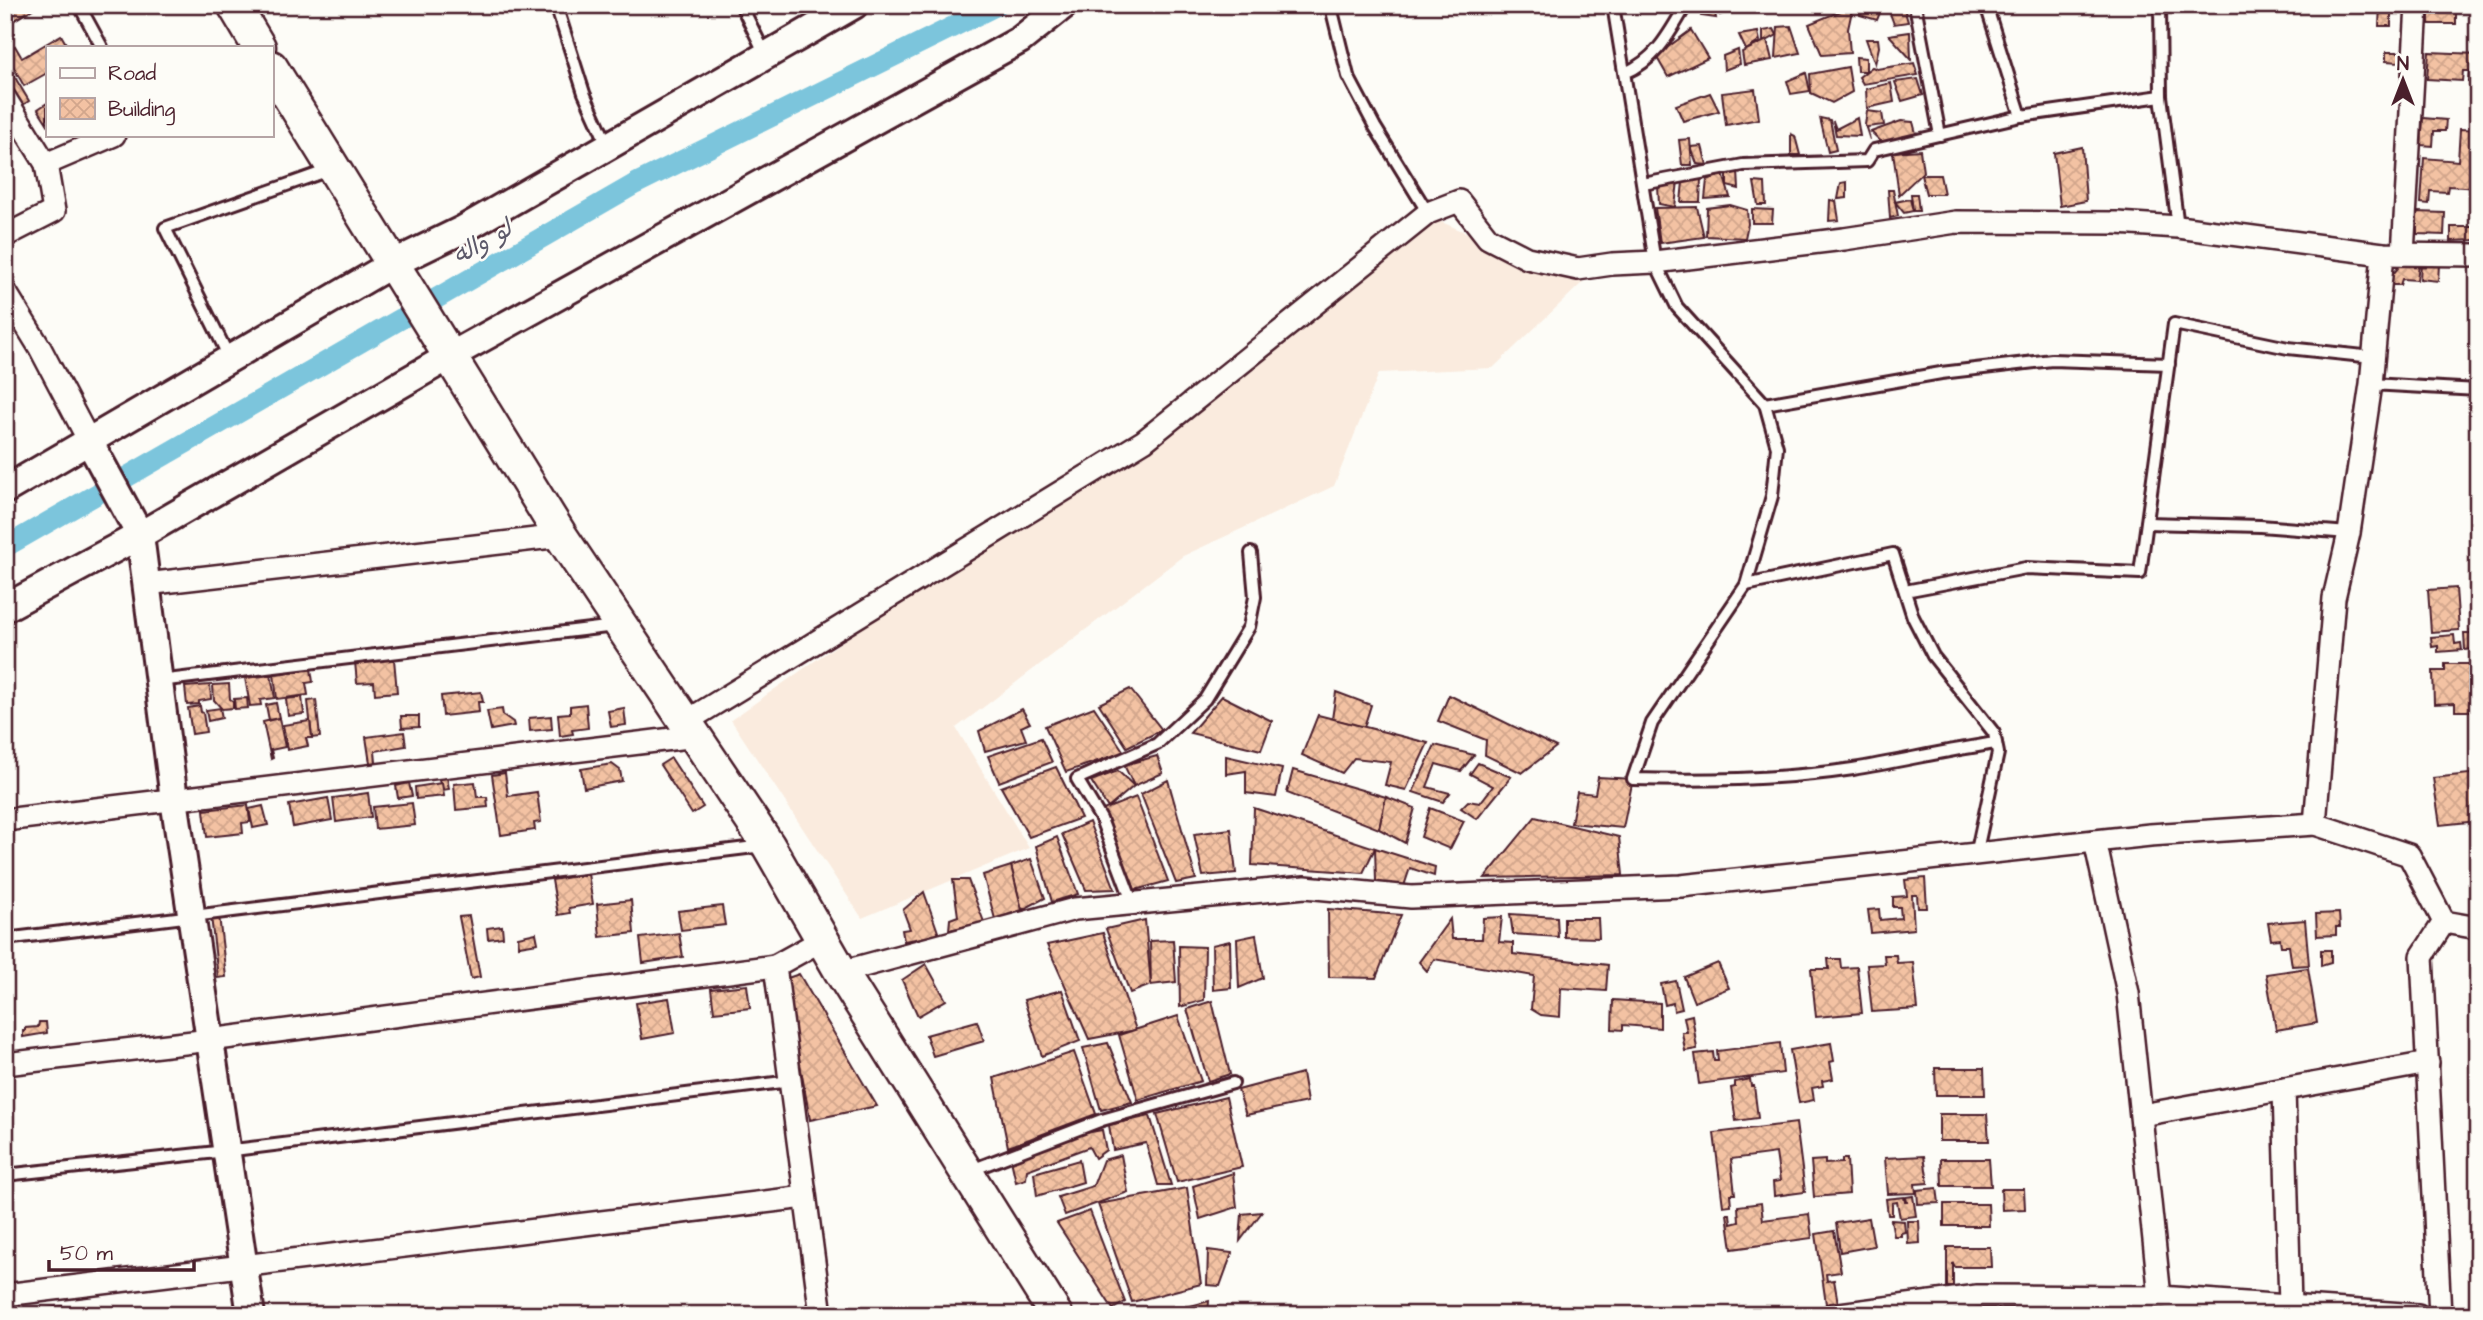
<svg xmlns="http://www.w3.org/2000/svg" width="2483" height="1320" font-family="'Architects Daughter','Playpen Sans Arabic',sans-serif">
	<style>
		.built { fill: #faebde }
		.lines { fill: none; stroke-linecap: round; stroke-linejoin: round }
		.canal { stroke: #7cc5dc; stroke-width: 21 }
		.building { fill: url(#building-cross-hatch); stroke: #4a1f2b; stroke-width: 2 }
		.service-casing { stroke: #4a1f2b; stroke-width: 16 }
		.minor-casing { stroke: #4a1f2b; stroke-width: 26 }
		.tertiary-casing { stroke: #4a1f2b; stroke-width: 32 }
		.secondary-casing { stroke: #4a1f2b; stroke-width: 37 }
		.service { stroke: #fdfcf7; stroke-width: 10 }
		.minor { stroke: #fdfcf7; stroke-width: 21 }
		.tertiary { stroke: #fdfcf7; stroke-width: 26 }
		.secondary { stroke: #fdfcf7; stroke-width: 32 }
		.labels { text-anchor: middle; stroke-width: 5; stroke-linejoin: round; paint-order: stroke }
		.water-label { font-size: 24px; font-style: italic; fill: #5c5969; stroke: #fdfcf7 }
	</style>
	<defs>
		<pattern id="building-cross-hatch" width="8" height="8" patternUnits="userSpaceOnUse" patternTransform="scale(1.75)"><rect width="8" height="8" fill="#f3c2a3"/><path d="M0 0l8 8M0 8l8-8" fill="none" stroke="#d2a68c"/></pattern>
	</defs>
	<rect width="100%" height="100%" fill="#fdfcf7"/>
	<filter id="ink" filterUnits="userSpaceOnUse"><feTurbulence type="fractalNoise" baseFrequency=".0143" numOctaves="2"/><feDisplacementMap in="SourceGraphic" scale="14" xChannelSelector="R" yChannelSelector="G"/><feConvolveMatrix kernelMatrix="1 2 1 2 8 2 1 2 1" color-interpolation-filters="sRGB"/></filter>
	<g filter="url(#ink)">
		<polygon class="built" points="1439,221 1583,282 1493,368 1379,373 1334,486 1183,556 956,728 1029,848 862,918 731,720"/>
		<g class="lines">
			<polyline class="canal" points="5,547 635,184 997,5"/>
		</g>
		<g class="building">
			<polygon points="5,5 39,5 5,26"/>
			<polygon points="1718,5 1736,5 1736,7 1732,11 1720,15"/>
			<polygon points="1740,5 1766,5 1766,6 1740,9"/>
			<polygon points="1859,5 1883,5 1877,20 1860,15"/>
			<polygon points="2380,5 2391,5 2391,26 2379,26"/>
			<polygon points="1853,6 1848,29 1850,53 1822,55 1809,24"/>
			<polygon points="1714,8 1716,18 1701,16 1702,10"/>
			<polygon points="1904,8 1908,22 1894,24 1889,11"/>
			<polygon points="2429,9 2456,10 2456,24 2429,24"/>
			<polygon points="1791,26 1800,53 1776,58 1778,27"/>
			<polygon points="1774,29 1777,35 1763,43 1763,31"/>
			<polygon points="1691,30 1708,58 1668,77 1656,56"/>
			<polygon points="1758,32 1760,41 1746,50 1739,35"/>
			<polygon points="1910,32 1911,59 1889,35"/>
			<polygon points="61,35 68,47 47,47 47,73 24,86 5,52 15,46 22,58"/>
			<polygon points="1866,39 1878,39 1879,47 1875,64"/>
			<polygon points="1767,40 1772,60 1744,65 1742,52"/>
			<polygon points="1738,50 1740,64 1724,70 1723,56"/>
			<polygon points="2386,52 2400,52 2400,62 2386,61"/>
			<polygon points="2429,52 2478,54 2478,82 2468,82 2469,71 2463,71 2462,81 2427,79"/>
			<polygon points="1856,57 1866,58 1866,71 1857,71"/>
			<polygon points="1914,63 1918,75 1863,84 1859,77 1872,67 1877,69"/>
			<polygon points="1848,67 1852,92 1832,103 1811,93 1810,74"/>
			<polygon points="10,69 29,101 21,106 5,80 5,72"/>
			<polygon points="1806,73 1810,91 1791,94 1787,81"/>
			<polygon points="1918,79 1923,95 1902,101 1895,82"/>
			<polygon points="1891,83 1894,102 1867,108 1866,89"/>
			<polygon points="1755,89 1759,119 1726,125 1722,93"/>
			<polygon points="1710,93 1719,111 1683,121 1676,105"/>
			<polygon points="47,103 47,123 38,109"/>
			<polygon points="1867,111 1882,113 1884,125 1867,127 1870,140 1865,125"/>
			<polygon points="1820,118 1830,120 1836,150 1828,152"/>
			<polygon points="1857,118 1860,136 1836,135 1833,121 1836,129"/>
			<polygon points="2423,118 2446,120 2445,131 2434,131 2433,146 2421,145"/>
			<polygon points="1901,121 1913,122 1917,137 1887,147 1871,132"/>
			<polygon points="2460,129 2478,130 2478,188 2448,186 2447,192 2430,191 2429,204 2421,203 2424,158 2458,161"/>
			<polygon points="1791,134 1795,136 1800,155 1791,155"/>
			<polygon points="1690,139 1692,165 1682,165 1679,140"/>
			<polygon points="1702,146 1707,165 1697,164 1691,147"/>
			<polygon points="2082,147 2086,201 2060,206 2054,153"/>
			<polygon points="1920,150 1923,172 1899,195 1893,152"/>
			<polygon points="1738,171 1739,189 1727,186 1727,172"/>
			<polygon points="1723,174 1730,197 1705,199 1707,180"/>
			<polygon points="1921,175 1940,175 1944,194 1926,194"/>
			<polygon points="1701,178 1700,202 1681,202 1683,182"/>
			<polygon points="1678,181 1675,207 1659,204 1658,186"/>
			<polygon points="1754,182 1765,183 1766,205 1758,205"/>
			<polygon points="1847,182 1847,198 1838,199 1841,183"/>
			<polygon points="1888,190 1893,190 1898,216 1890,218"/>
			<polygon points="1911,194 1917,194 1919,211 1913,211"/>
			<polygon points="1910,199 1913,211 1904,213 1895,202"/>
			<polygon points="1830,200 1836,201 1839,220 1829,221"/>
			<polygon points="1730,205 1747,210 1748,224 1745,238 1706,236 1707,208"/>
			<polygon points="1697,207 1704,237 1660,243 1655,208"/>
			<polygon points="1752,209 1773,210 1772,223 1752,223"/>
			<polygon points="2417,212 2445,213 2444,235 2417,234"/>
			<polygon points="2451,227 2475,227 2475,240 2451,241"/>
			<polygon points="2402,263 2419,264 2417,280 2402,279 2400,285 2391,285 2393,274"/>
			<polygon points="2421,263 2439,265 2438,281 2420,279"/>
			<polygon points="2456,588 2459,630 2431,632 2428,590"/>
			<polygon points="2478,629 2478,657 2473,657 2473,649 2465,650 2464,634 2471,634 2470,630"/>
			<polygon points="2454,635 2455,644 2461,643 2462,650 2438,652 2438,646 2432,647 2431,637"/>
			<polygon points="394,659 397,692 375,694 374,682 357,683 355,662"/>
			<polygon points="2445,664 2472,664 2473,711 2455,711 2455,703 2434,704 2433,671 2445,671"/>
			<polygon points="311,669 313,682 306,683 308,695 277,699 274,674"/>
			<polygon points="271,675 275,698 260,700 261,705 250,706 245,678"/>
			<polygon points="229,684 230,699 233,701 233,708 222,709 214,700 213,685"/>
			<polygon points="210,685 211,699 199,701 199,704 187,705 185,687"/>
			<polygon points="1130,689 1162,730 1127,747 1099,704"/>
			<polygon points="481,692 483,702 478,702 479,712 443,716 441,696"/>
			<polygon points="1336,692 1371,705 1364,727 1332,719"/>
			<polygon points="1449,695 1556,747 1522,773 1485,755 1486,740 1438,721"/>
			<polygon points="1222,696 1272,721 1261,750 1190,733"/>
			<polygon points="302,697 304,714 288,716 286,699"/>
			<polygon points="247,698 248,708 235,709 234,699"/>
			<polygon points="316,700 320,737 312,738 308,701"/>
			<polygon points="276,703 279,718 269,720 266,705"/>
			<polygon points="586,704 588,728 572,730 573,734 560,736 558,714 570,713 570,706"/>
			<polygon points="200,706 201,712 203,713 206,732 192,734 188,708"/>
			<polygon points="1094,707 1124,752 1066,772 1045,726"/>
			<polygon points="220,708 222,718 208,721 206,710"/>
			<polygon points="624,708 626,725 611,727 608,711"/>
			<polygon points="502,709 503,715 513,722 514,726 491,730 487,711"/>
			<polygon points="1022,709 1030,723 1021,727 1026,740 985,751 979,731"/>
			<polygon points="1318,715 1428,743 1406,790 1385,785 1391,762 1354,758 1342,773 1302,755"/>
			<polygon points="401,716 419,716 419,727 402,728"/>
			<polygon points="551,716 552,729 530,731 529,718"/>
			<polygon points="279,718 285,747 271,750 273,758 271,759 263,722"/>
			<polygon points="310,721 312,738 306,738 308,746 287,750 283,725"/>
			<polygon points="404,732 406,746 375,751 376,762 370,763 366,737"/>
			<polygon points="1041,738 1052,762 999,782 988,756"/>
			<polygon points="1435,745 1474,755 1461,771 1436,764 1427,787 1450,793 1443,802 1413,792"/>
			<polygon points="1157,756 1163,773 1134,786 1124,765"/>
			<polygon points="1226,756 1282,769 1276,797 1246,793 1246,771 1226,774"/>
			<polygon points="671,758 703,807 692,814 660,765"/>
			<polygon points="1478,763 1511,777 1477,819 1461,808 1468,801 1480,803 1493,786 1470,774"/>
			<polygon points="612,764 620,770 622,781 584,788 581,769"/>
			<polygon points="1056,767 1081,818 1029,837 1001,787"/>
			<polygon points="1293,770 1386,797 1379,829 1287,793"/>
			<polygon points="1118,771 1134,786 1108,808 1091,781"/>
			<polygon points="505,773 508,796 537,792 541,822 534,823 535,830 501,835 492,775"/>
			<polygon points="2478,773 2478,821 2440,825 2433,778"/>
			<polygon points="447,777 449,789 443,790 438,778"/>
			<polygon points="1598,777 1633,779 1623,828 1571,823 1577,792 1595,794"/>
			<polygon points="1168,780 1196,879 1176,883 1141,794"/>
			<polygon points="475,782 477,797 487,797 488,807 456,810 454,784"/>
			<polygon points="409,783 412,796 398,798 396,786"/>
			<polygon points="442,783 444,796 416,799 415,787"/>
			<polygon points="368,793 371,817 336,822 333,798"/>
			<polygon points="1136,797 1168,881 1135,890 1103,810"/>
			<polygon points="1386,797 1415,808 1405,843 1379,829"/>
			<polygon points="328,798 332,820 293,827 289,805"/>
			<polygon points="412,803 415,825 375,829 373,807"/>
			<polygon points="248,805 250,822 242,823 243,833 207,837 204,810"/>
			<polygon points="263,806 268,825 253,828 249,809"/>
			<polygon points="1254,808 1375,848 1363,873 1252,865"/>
			<polygon points="1430,808 1464,821 1450,849 1421,837"/>
			<polygon points="1535,817 1619,837 1623,875 1485,878"/>
			<polygon points="1089,822 1115,889 1086,890 1062,834"/>
			<polygon points="1231,829 1236,873 1203,876 1194,834"/>
			<polygon points="1057,837 1078,894 1052,902 1036,846"/>
			<polygon points="1375,848 1435,867 1434,876 1410,868 1403,889 1376,881"/>
			<polygon points="1031,859 1045,898 1022,910 1011,866"/>
			<polygon points="1011,866 1022,910 995,919 983,875"/>
			<polygon points="588,874 593,904 569,908 570,913 558,915 552,880"/>
			<polygon points="1925,878 1927,908 1918,908 1917,895 1912,895 1914,929 1871,933 1868,910 1879,909 1880,920 1901,918 1900,907 1893,907 1893,897 1907,896 1905,880"/>
			<polygon points="953,880 968,880 984,922 949,930 950,919 958,916"/>
			<polygon points="924,892 939,935 904,941 902,930 910,929 903,910"/>
			<polygon points="631,900 634,933 600,937 597,904"/>
			<polygon points="722,906 725,925 681,930 678,911"/>
			<polygon points="1328,909 1401,915 1376,978 1329,977"/>
			<polygon points="2339,913 2340,927 2336,927 2336,935 2317,936 2316,914"/>
			<polygon points="1510,914 1557,917 1558,937 1513,934"/>
			<polygon points="219,915 226,977 218,978 211,916"/>
			<polygon points="469,916 480,977 471,979 459,917"/>
			<polygon points="1502,917 1499,942 1513,943 1513,954 1608,965 1606,991 1561,988 1560,1017 1541,1015 1531,1009 1534,976 1434,959 1427,971 1419,962 1450,919 1452,939 1482,939 1483,918"/>
			<polygon points="1564,918 1598,918 1599,938 1564,937"/>
			<polygon points="1145,920 1151,985 1130,993 1106,929"/>
			<polygon points="2305,920 2309,965 2292,966 2289,946 2281,946 2280,939 2271,940 2268,923"/>
			<polygon points="502,926 503,937 488,939 487,928"/>
			<polygon points="536,933 538,943 519,946 518,937"/>
			<polygon points="679,933 683,957 643,963 640,938"/>
			<polygon points="1103,933 1136,1030 1089,1039 1047,945"/>
			<polygon points="1256,935 1263,978 1239,988 1237,939"/>
			<polygon points="1173,940 1176,982 1151,985 1150,941"/>
			<polygon points="1230,941 1231,988 1213,990 1212,945"/>
			<polygon points="1179,946 1205,947 1204,1000 1180,1007"/>
			<polygon points="2321,950 2331,950 2331,963 2321,966"/>
			<polygon points="1884,955 1896,955 1897,963 1913,962 1918,1009 1872,1012 1867,965 1885,964"/>
			<polygon points="1828,959 1840,959 1841,968 1857,967 1862,1013 1816,1017 1811,969 1829,969"/>
			<polygon points="1718,963 1729,988 1694,1002 1684,977"/>
			<polygon points="926,964 946,1000 918,1016 902,980"/>
			<polygon points="2308,968 2317,1023 2276,1030 2266,974"/>
			<polygon points="799,974 877,1106 810,1120 785,979"/>
			<polygon points="1676,981 1682,1009 1674,1011 1673,1003 1665,1005 1661,984"/>
			<polygon points="747,985 750,1008 714,1012 711,989"/>
			<polygon points="1062,990 1080,1041 1042,1056 1024,1000"/>
			<polygon points="669,998 675,1033 642,1039 636,1003"/>
			<polygon points="1613,1000 1660,1003 1660,1028 1623,1025 1623,1030 1612,1029"/>
			<polygon points="1212,1001 1230,1074 1208,1081 1187,1009"/>
			<polygon points="1692,1015 1697,1049 1685,1051 1682,1032 1687,1032 1684,1017"/>
			<polygon points="1178,1016 1201,1081 1138,1100 1119,1035"/>
			<polygon points="977,1021 984,1041 933,1056 926,1035"/>
			<polygon points="39,1022 46,1022 47,1033 23,1037 23,1031 25,1031 25,1028 38,1027"/>
			<polygon points="1108,1043 1132,1102 1101,1110 1083,1048"/>
			<polygon points="1780,1043 1783,1073 1699,1084 1695,1054 1713,1052 1714,1061 1718,1061 1717,1051"/>
			<polygon points="1831,1043 1834,1061 1830,1062 1833,1079 1822,1081 1823,1086 1812,1088 1814,1100 1799,1103 1790,1050"/>
			<polygon points="1074,1052 1096,1114 1008,1147 994,1078"/>
			<polygon points="1935,1068 1984,1068 1985,1095 1936,1095"/>
			<polygon points="1302,1073 1307,1102 1246,1115 1238,1090"/>
			<polygon points="1750,1079 1751,1086 1754,1086 1758,1118 1736,1121 1731,1088 1735,1087 1735,1082"/>
			<polygon points="1226,1097 1242,1167 1177,1182 1157,1114"/>
			<polygon points="1939,1114 1987,1114 1989,1141 1939,1141"/>
			<polygon points="1150,1116 1171,1185 1158,1185 1146,1143 1113,1150 1109,1125"/>
			<polygon points="1796,1123 1805,1192 1774,1196 1773,1182 1780,1181 1776,1153 1731,1159 1735,1194 1730,1194 1731,1205 1723,1206 1714,1133"/>
			<polygon points="1102,1130 1106,1150 1095,1158 1089,1147 1027,1170 1026,1179 1016,1182 1008,1147"/>
			<polygon points="1121,1155 1128,1192 1065,1215 1058,1197 1093,1186 1103,1160"/>
			<polygon points="1924,1156 1928,1183 1915,1184 1916,1193 1888,1194 1885,1158"/>
			<polygon points="1842,1159 1847,1159 1849,1194 1814,1197 1811,1161 1825,1160 1825,1164 1842,1163"/>
			<polygon points="1941,1159 1989,1159 1991,1186 1942,1186"/>
			<polygon points="1079,1160 1083,1182 1037,1196 1034,1173"/>
			<polygon points="1233,1173 1237,1207 1200,1219 1193,1186"/>
			<polygon points="1187,1188 1201,1284 1132,1302 1098,1204"/>
			<polygon points="1937,1188 1939,1203 1918,1204 1917,1190"/>
			<polygon points="2001,1189 2024,1189 2025,1209 2002,1210"/>
			<polygon points="1913,1196 1916,1216 1900,1218 1897,1202 1892,1203 1892,1215 1888,1215 1886,1199 1904,1197 1905,1202 1907,1202 1906,1197"/>
			<polygon points="1761,1203 1763,1220 1809,1214 1812,1238 1732,1249 1727,1214 1730,1214 1731,1224 1739,1222 1738,1206"/>
			<polygon points="1944,1204 1988,1204 1989,1226 1944,1226"/>
			<polygon points="1090,1211 1125,1302 1113,1309 1057,1223"/>
			<polygon points="1262,1212 1240,1241 1242,1214"/>
			<polygon points="1869,1218 1874,1246 1840,1252 1836,1223"/>
			<polygon points="1891,1220 1904,1221 1905,1232 1901,1233 1901,1236 1894,1236"/>
			<polygon points="1907,1221 1919,1221 1920,1243 1908,1244"/>
			<polygon points="1834,1231 1841,1272 1826,1274 1827,1281 1834,1280 1838,1303 1826,1304 1816,1234"/>
			<polygon points="1947,1247 1990,1247 1991,1267 1955,1267 1953,1263 1953,1287 1947,1287"/>
			<polygon points="1208,1250 1232,1253 1220,1286 1207,1285"/>
			<polygon points="1209,1301 1208,1315 1156,1315"/>
			<polygon points="62,1306 63,1311 58,1312 59,1315 49,1315 48,1308"/>
			<polygon points="45,1311 45,1315 5,1315 5,1313"/>
		</g>
		<g class="lines">
			<g class="service-casing">
				<g id="service">
					<polyline points="79,5 102,47"/>
					<polyline points="556,5 584,93 608,146"/>
					<polyline points="741,5 766,56"/>
					<polyline points="1334,5 1333,15 1348,76 1375,127 1428,213"/>
					<path d="M1613 5 1655 262 1677 307 1765 404 1777 447 1772 496 1746 585 1652 723 1633 779C1706 781 1780 780 1853 769 1901 761 1948 750 1996 743"/>
					<polyline points="1915,5 1940,135"/>
					<polyline points="1986,5 2021,116"/>
					<polyline points="2160,5 2161,96 2178,227"/>
					<path d="M1625 73C1657 59 1669 34 1686 5"/>
					<polyline points="1643,184 1743,165 1867,161 1874,150 2021,116 2161,96"/>
					<polyline points="230,359 165,228 332,169"/>
					<polyline points="2371,384 2478,390"/>
					<polyline points="1765,404 1941,373 2052,360 2169,364"/>
					<polyline points="2147,523 2260,526 2349,533"/>
					<polyline points="1746,585 1893,554 1913,617 1933,656 1994,733 1998,753 1976,855"/>
					<polyline points="1905,591 2026,568 2140,573 2174,324 2288,348 2373,357"/>
					<polyline points="159,681 615,626"/>
					<polyline points="1133,904 1101,819 1077,779 1157,744 1205,699 1249,627 1255,597 1251,553"/>
					<polyline points="5,939 763,846"/>
					<polyline points="969,1171 1102,1120 1233,1083"/>
					<polyline points="5,1175 226,1151 791,1081"/>
				</g>
			</g>
			<g class="minor-casing">
				<g id="minor">
					<polyline points="5,98 46,164 54,211 5,236"/>
					<polyline points="46,164 114,135"/>
					<polyline points="2403,254 2417,5"/>
					<polyline points="5,291 40,348 89,441"/>
					<polyline points="146,584 561,536"/>
					<polyline points="687,721 1144,441 1428,213 1459,201 1488,238 1527,258 1578,269 1612,264 1655,262 1844,239 1956,222 2117,223 2178,227 2383,254 2478,255"/>
					<polyline points="5,820 697,736"/>
					<polyline points="2315,824 2334,598 2349,533 2371,384 2383,254"/>
					<polyline points="2095,841 2128,993 2160,1297"/>
					<polyline points="841,972 1075,909 1305,887 1411,897 1681,886 2150,835 2315,824 2409,855 2444,922 2478,928"/>
					<polyline points="5,1064 210,1040 775,966"/>
					<polyline points="2284,1089 2290,1306"/>
					<polyline points="2142,1115 2428,1063"/>
					<polyline points="5,1295 805,1197"/>
					<polyline points="821,1315 775,966 822,940"/>
					<polyline points="1832,1315 1977,1296 2160,1297 2418,1315"/>
					<polyline points="2440,1315 2422,956 2444,922"/>
				</g>
			</g>
			<g class="tertiary-casing">
				<g id="tertiary">
					<polyline points="89,441 140,535 174,799 251,1315"/>
					<polyline points="5,490 392,264 462,230 854,5"/>
					<polyline points="5,608 140,535 450,356 1020,40 1064,5"/>
				</g>
			</g>
			<g class="secondary-casing">
				<g id="secondary">
					<polyline points="234,5 259,47"/>
					<polyline points="271,67 561,536 768,845 841,972 1056,1315"/>
				</g>
			</g>
			<use href="#service" class="service"/>
			<use href="#minor" class="minor"/>
			<use href="#tertiary" class="tertiary"/>
			<use href="#secondary" class="secondary"/>
		</g>
	</g>
	<g class="labels">
		<g class="water-label">
			<text transform="translate(482 242) rotate(-30)" y="8">لو واله</text>
		</g>
	</g>
	<rect width="2483" height="1320" fill="none" stroke="#fdfcf7" stroke-width="28"/>
	<rect x="14" y="14" width="2455" height="1292" fill="none" stroke="#4a1f2b" stroke-width="2.5" filter="url(#ink)"/>
	<rect x="46" y="46" width="228" height="91" fill="#fdfcf7" stroke="#b5a4a5" stroke-width="2"/>
	<rect x="60" y="68" width="35" height="10" fill="#fdfcf7" stroke="#b5a4a5" stroke-width="2"/>
	<text x="108" y="80" font-size="21" fill="#4a1f2b">Road</text>
	<rect x="60" y="98" width="35" height="21" fill="url(#building-cross-hatch)" stroke="#b5a4a5" stroke-width="2"/>
	<text x="108" y="116" font-size="21" fill="#4a1f2b">Building</text>
	<g transform="translate(2403 80)" stroke="#fdfcf7" stroke-width="5" paint-order="stroke">
	<path d="M0-5L12 26L0 18L-12 26Z" fill="#4a1f2b"/>
	<text y="-10" font-size="19" font-weight="bold" text-anchor="middle" fill="#4a1f2b">N</text>
	</g>
	<path d="M49 1260v10h145v-10" fill="none" stroke="#4a1f2b" stroke-width="3.5"/>
	<text x="60" y="1260" font-size="21" fill="#4a1f2b" stroke="#fdfcf7" stroke-width="5" paint-order="stroke">50 m</text>
</svg>
